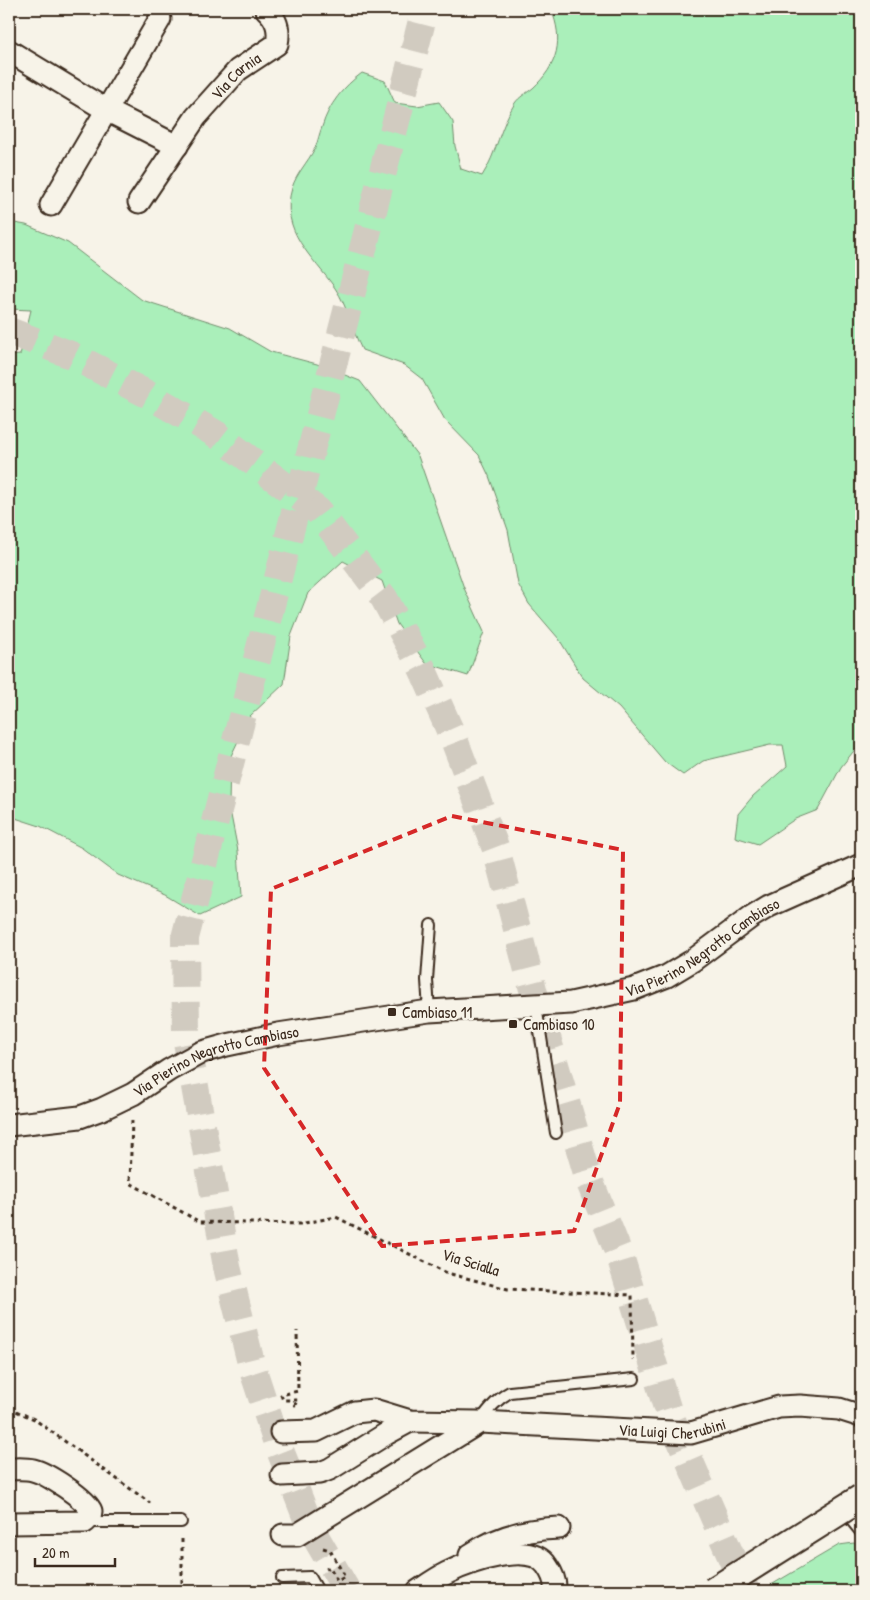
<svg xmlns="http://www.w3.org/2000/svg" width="870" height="1600" font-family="'Patrick Hand',sans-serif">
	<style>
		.green { fill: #aaefba; stroke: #728c6c }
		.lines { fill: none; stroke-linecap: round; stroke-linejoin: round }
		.motorway-tunnel { stroke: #d1cbc0; stroke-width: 28; stroke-dasharray: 28 14; stroke-linecap: butt }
		.service-casing { stroke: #3b2a1e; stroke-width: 14 }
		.minor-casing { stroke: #3b2a1e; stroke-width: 25 }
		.path { stroke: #3b2a1e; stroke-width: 3; stroke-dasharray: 4 4; stroke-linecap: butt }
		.service { stroke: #f7f3e8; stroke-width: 10 }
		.minor { stroke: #f7f3e8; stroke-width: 21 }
		.tertiary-bridge-casing { stroke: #3b2a1e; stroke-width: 30; stroke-linecap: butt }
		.tertiary-bridge { stroke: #f7f3e8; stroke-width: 26 }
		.marked { fill: none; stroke: #d62828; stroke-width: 4; stroke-dasharray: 10 6; stroke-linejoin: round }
		.poi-dot { fill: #3b2a1e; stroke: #f7f3e8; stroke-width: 2 }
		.labels { text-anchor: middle; stroke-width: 5; stroke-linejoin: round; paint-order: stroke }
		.street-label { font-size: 16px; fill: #3b2a1e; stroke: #f7f3e8 }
		.poi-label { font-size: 16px; fill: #3b2a1e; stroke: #f7f3e8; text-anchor: start }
	</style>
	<rect width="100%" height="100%" fill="#f7f3e8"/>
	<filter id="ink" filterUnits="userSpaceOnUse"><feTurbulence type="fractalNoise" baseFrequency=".02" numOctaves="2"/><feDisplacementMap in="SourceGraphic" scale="10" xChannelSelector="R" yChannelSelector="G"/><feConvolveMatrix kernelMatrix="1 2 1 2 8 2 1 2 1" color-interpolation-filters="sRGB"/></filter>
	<g filter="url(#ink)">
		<g class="green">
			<path d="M551 9H861V742L841 767 818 810 795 819 758 844 735 837 738 814 753 796 787 766 783 745H770L703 761 683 775 665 762 619 708 583 678 559 639 529 604 518 584 508 530 489 476 479 455 445 420 422 379 404 365 362 350C352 330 348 307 335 288 313 257 279 231 292 188 296 174 308 162 315 148 318 142 319 134 322 127 329 104 343 87 362 73L385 81 395 103 417 106 439 102 453 122 455 146 461 169 482 176C497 153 500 126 515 103 519 97 527 93 533 88 558 65 564 40 551 9Z"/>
			<polygon points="9,222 26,225 68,243 142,300 230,328 271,352 317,364 360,381 418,456 464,588 484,632 468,676 426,663 397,624 382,581 343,561 308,593 291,636 284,684 250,716 230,758 229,805 238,851 241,897 200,916 165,895 118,875 82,848 40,826 9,816 9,356 20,355 31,310 9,309"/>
			<polygon points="854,1543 861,1549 861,1591 761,1591 839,1545"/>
		</g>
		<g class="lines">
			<g class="motorway-tunnel">
				<polyline points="9,331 71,355 147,394 216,434 318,511 384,598 422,668 453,737 496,849 535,997 589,1180 620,1256 668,1411 746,1591"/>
				<polyline points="347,1591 311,1529 276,1440 252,1367 227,1267 186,1036 185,938 425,9"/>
			</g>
			<g class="service-casing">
				<g id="service">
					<polyline points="536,1006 556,1133"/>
					<polyline points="429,1011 427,980 431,925"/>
					<path d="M480 1421C489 1409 497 1399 510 1392L634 1379"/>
					<polyline points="843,1510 861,1532"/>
					<polyline points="86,1522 181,1522"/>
					<polyline points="282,1578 310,1577 318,1591"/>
				</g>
			</g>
			<g class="minor-casing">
				<g id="minor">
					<polyline points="9,51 108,111 177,146"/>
					<path id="s1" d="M139 202 196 117 238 70 277 44C280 30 277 19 266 9"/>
					<polyline points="51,205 160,19"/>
					<path id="s2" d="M9 1125 80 1117 102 1109 133 1094 169 1070 202 1052 227 1045 278 1034 429 1011 571 1003 634 989 667 976 692 961 751 917 769 906 861 865"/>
					<polyline points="281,1432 316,1431 355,1412 374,1410 410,1421 477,1422"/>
					<path d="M9 1469C17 1469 25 1468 33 1470 46 1473 87 1499 91 1511L90 1517 85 1522 9 1523"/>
					<polyline points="282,1475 320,1473 330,1469 386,1434 410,1421"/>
					<path id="s3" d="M283 1535H297L480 1422 691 1433 779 1407 800 1406 839 1409 861 1416"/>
					<path d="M470 1555C496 1537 527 1529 559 1528"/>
					<path d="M418 1591C427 1585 437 1578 447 1573 469 1562 531 1540 547 1566 552 1573 556 1582 555 1591"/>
				</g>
			</g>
			<g class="path">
				<polyline points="132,1120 130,1183 200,1222 300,1224 336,1217 447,1273 508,1289 632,1295 633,1360"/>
				<polyline points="294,1406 298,1400 283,1400 281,1395 298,1391 297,1331"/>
				<polyline points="9,1408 34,1419 150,1503"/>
				<polyline points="182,1539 182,1591"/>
				<polyline points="323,1548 330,1550 345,1577 337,1581 330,1567 326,1569"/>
			</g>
			<use href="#service" class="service"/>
			<use href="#minor" class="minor"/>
			<g class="tertiary-bridge-casing">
				<polyline id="tertiary-bridge" points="713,1591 861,1498"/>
			</g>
			<use href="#tertiary-bridge" class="tertiary-bridge"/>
		</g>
	</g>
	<path class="marked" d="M452 816 623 850 620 1103 574 1231 382 1246 264 1068 271 889Z"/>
	<g class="poi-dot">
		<rect x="387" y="1007" width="10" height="10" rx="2.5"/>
		<rect x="508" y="1019" width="10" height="10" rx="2.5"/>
	</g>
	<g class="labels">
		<g class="street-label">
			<text dy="6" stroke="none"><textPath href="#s1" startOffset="160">Via Carnia</textPath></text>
			<text dy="6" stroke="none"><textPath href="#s2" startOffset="728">Via Pierino Negrotto Cambiaso</textPath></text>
			<text dy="6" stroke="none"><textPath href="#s2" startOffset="220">Via Pierino Negrotto Cambiaso</textPath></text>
			<text transform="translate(471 1262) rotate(17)" y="6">Via Scialla</text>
			<text dy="6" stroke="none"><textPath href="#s3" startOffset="422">Via Luigi Cherubini</textPath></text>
		</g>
		<g class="poi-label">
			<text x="402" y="1018">Cambiaso 11</text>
			<text x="523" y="1030">Cambiaso 10</text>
		</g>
	</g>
	<rect width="870" height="1600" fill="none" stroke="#f7f3e8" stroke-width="30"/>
	<rect x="15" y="15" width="840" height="1570" fill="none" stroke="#3b2a1e" stroke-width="2" filter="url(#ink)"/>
	<path d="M35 1558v8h80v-8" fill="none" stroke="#3b2a1e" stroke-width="2.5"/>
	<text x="42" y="1558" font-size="15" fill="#3b2a1e" stroke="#f7f3e8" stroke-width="4" paint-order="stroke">20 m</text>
</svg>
